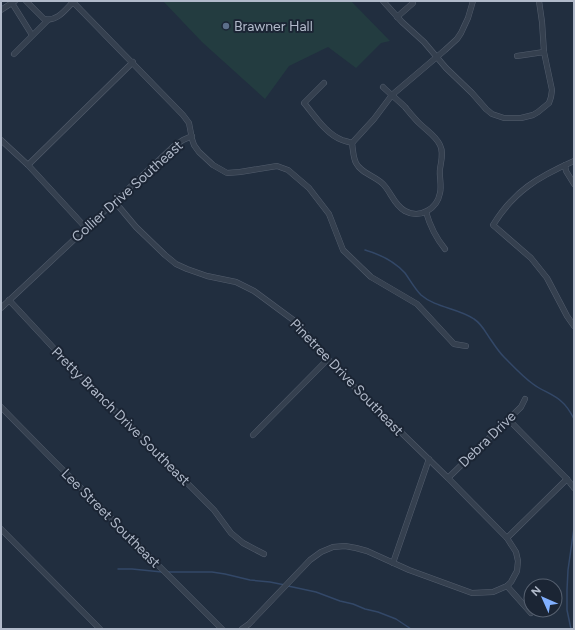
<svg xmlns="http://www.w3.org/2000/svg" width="575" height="630" font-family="Figtree,sans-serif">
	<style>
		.green { fill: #233c40 }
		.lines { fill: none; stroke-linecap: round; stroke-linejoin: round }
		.stream { stroke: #334868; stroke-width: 1.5 }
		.street-casing { stroke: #535d6d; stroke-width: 6 }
		.street { stroke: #35404f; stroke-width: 5 }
		.service-dot { fill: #5c6f8a; stroke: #1b2534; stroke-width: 1.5 }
		.labels { text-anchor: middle; stroke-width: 4; stroke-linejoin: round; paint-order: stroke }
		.poi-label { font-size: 14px; fill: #b1baca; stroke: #1b2534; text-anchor: start }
		.street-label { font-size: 14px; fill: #b1baca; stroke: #1b2534 }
	</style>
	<rect width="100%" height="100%" fill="#212e3f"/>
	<polygon class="green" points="163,1 351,1 390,41 381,43 356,68 328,47 289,66 265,99 202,42"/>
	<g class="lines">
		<g class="stream">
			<path d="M365 250C379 254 395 262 405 273 410 280 415 289 421 295 436 308 458 308 474 319 482 324 486 333 491 340 495 346 499 352 504 357 513 366 523 377 533 384 542 391 554 394 562 402 568 407 571 413 574 419"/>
			<polyline points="118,569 132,569 162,572"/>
			<polyline points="168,572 212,572 225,574 250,580 270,582 285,585"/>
			<polyline points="288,586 316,592 340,601 353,604 365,609 378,612 396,619 411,629"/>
			<polyline points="571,629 567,610 567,590 568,570 574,528"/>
		</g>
		<g class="street-casing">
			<g id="street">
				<path d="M26 1 44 19C57 22 65 10 73 2"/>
				<polyline points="72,1 183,115 189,123 192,139 194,145 199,152 213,165 227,173 240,172 277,166 288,170 309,188 329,214 343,250 371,277 417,304 454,344 466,346"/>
				<polyline points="383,1 402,22 424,42 446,68 472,93 486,109 492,114 504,118 521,118 533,115 538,112 549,103 551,97 552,90 544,52 542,22 539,1"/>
				<polyline points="12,3 32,35"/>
				<polyline points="1,10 15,1"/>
				<polyline points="397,17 413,3"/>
				<polyline points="14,54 48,20"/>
				<polyline points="517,56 544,52"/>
				<path d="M324 83 304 103C315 116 326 134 342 140 345 141 349 142 352 143 353 149 353 157 356 163 361 173 375 176 383 184 391 192 394 205 405 211 420 219 437 209 440 193 442 185 439 177 440 169 441 161 444 153 440 145 436 136 426 130 419 123 414 118 410 113 405 107 398 100 390 94 383 87"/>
				<polyline points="1,140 28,165 86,228"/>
				<polyline points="352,143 374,119 392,95 445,50 457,39 461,33 468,18 473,1"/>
				<path d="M574 161C538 177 514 191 493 225L531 258 547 278 567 316 574 326"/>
				<polyline points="28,165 133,62"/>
				<polyline points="565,165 566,171 574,184"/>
				<polyline points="115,202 136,227 165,255 176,264 187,269 207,276 236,282 254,291 296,322 340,373 448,478 507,538 516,552 518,561 517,571 511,582 507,586 493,592 472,593 409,570 367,551 356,548 345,546 333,547 321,552 310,560 249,624 242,629"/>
				<path d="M426 212C430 226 436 238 445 249"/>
				<polyline points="9,300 61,356 214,510 231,533 243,543 264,554"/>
				<polyline points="1,308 174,146 183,140 192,136"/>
				<polyline points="1,407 51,458 222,629"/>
				<polyline points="508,419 567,479 574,488"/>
				<polyline points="253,435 328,359"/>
				<polyline points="448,478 521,407 525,399"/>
				<polyline points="1,529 100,629"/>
				<polyline points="507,538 567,479"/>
				<polyline points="393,563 429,459"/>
				<polyline points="507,586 531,613"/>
			</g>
		</g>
		<use href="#street" class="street"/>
	</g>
	<circle class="service-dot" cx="226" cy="26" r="4"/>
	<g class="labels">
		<g class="poi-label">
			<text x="234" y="31">Brawner Hall</text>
		</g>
		<g class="street-label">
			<text transform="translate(127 191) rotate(-42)" y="5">Collier Drive Southeast</text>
			<text transform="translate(347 377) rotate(46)" y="5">Pinetree Drive Southeast</text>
			<text transform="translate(121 416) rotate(45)" y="5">Pretty Branch Drive Southeast</text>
			<text transform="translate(487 439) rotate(-44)" y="5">Debra Drive</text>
			<text transform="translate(111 518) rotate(45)" y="5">Lee Street Southeast</text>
		</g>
	</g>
	<rect width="575" height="630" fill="none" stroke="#b1baca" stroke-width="4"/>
	<g transform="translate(543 598) rotate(315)"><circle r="19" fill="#1b2534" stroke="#576170"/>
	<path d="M0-3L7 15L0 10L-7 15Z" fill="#81b0ff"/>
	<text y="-6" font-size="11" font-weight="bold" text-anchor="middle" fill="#b1baca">N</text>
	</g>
</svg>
